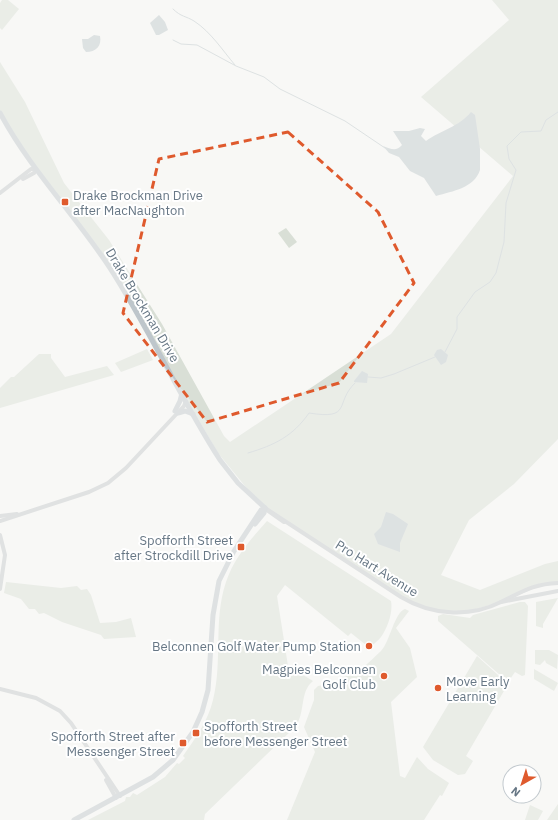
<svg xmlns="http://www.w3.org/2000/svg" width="558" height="820" font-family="'IBM Plex Sans',sans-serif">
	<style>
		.green { fill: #d9dfd6 }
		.water { fill: #bdc7cb }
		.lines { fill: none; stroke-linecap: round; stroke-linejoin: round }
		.stream { stroke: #bdc7cb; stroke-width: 1 }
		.minor { stroke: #c3c7ca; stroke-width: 4 }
		.major { stroke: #bec6cb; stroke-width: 5 }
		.marked { fill: none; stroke: #df5a2d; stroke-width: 3; stroke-dasharray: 8 5; stroke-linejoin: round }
		.poi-dot { fill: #df5a2d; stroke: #fff; stroke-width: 1.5 }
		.labels { text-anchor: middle; stroke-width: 4; stroke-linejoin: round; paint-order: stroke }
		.poi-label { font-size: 13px; fill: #677785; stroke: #fff; text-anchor: end }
		.street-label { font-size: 13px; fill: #677785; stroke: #fff }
	</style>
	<rect width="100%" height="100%" fill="#f8f8f5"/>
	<g class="green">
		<polygon points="2,0 8,0 19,9 2,30 0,28 0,3"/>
		<polygon points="492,0 558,0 558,439 514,484 469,520 441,575 480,590 545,564 558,561 558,583 540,586 501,602 465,612 433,610 405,599 263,505 249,491 218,453 109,267 36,169 0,113 0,62 25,102 64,183 109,240 162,324 224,436 230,442 391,334 513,176 421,97 509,20"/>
		<polygon points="286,228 297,242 289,248 278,233"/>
		<polygon points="147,349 153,360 121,372 115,363"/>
		<polygon points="39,354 51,354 51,358 65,377 107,366 114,375 0,408 0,388 11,377 14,377"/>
		<path d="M267 521 391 601C393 612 388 627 381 637 377 642 373 643 371 649L351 633 348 636 285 585 277 596 288 666 313 681C299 692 306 713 295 727L205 814 204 820H88L125 801 126 797H130L133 793 137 795 165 777 177 763 179 764 185 758 183 756C195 739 208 721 213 700 223 661 213 620 226 582 234 558 250 540 267 521Z"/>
		<polygon points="6,582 61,588 77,586 81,590 87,589 91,595 100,623 116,622 131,618 136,637 104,639 101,635 62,622 44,613 39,614 35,609 29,609 21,599 4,593"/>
		<polygon points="558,598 543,624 543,628 536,626 536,602"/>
		<polygon points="520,602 525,602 528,606 525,675 522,676 515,672 508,682 438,621 438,616 443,614 470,618 473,615"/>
		<path d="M405 609 409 611 396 628 410 648 417 677 391 702 400 776 405 778 417 757 428 769 449 783 442 796 440 795 424 820H287L315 752 304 727 314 700V690L318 686 343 681 342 678C363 670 366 665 381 651 390 642 394 613 405 609Z"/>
		<polygon points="535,650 549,650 558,655 557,669 546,663 545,660 540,665 535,664"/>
		<polygon points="477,656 508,684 466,756 473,761 465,774 458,775 433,760 423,747"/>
		<polygon points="534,669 558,683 554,691 534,679"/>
		<polygon points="558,804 558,820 547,820"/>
		<polygon points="530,805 543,811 538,820 525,820"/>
	</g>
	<g class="water">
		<polygon points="159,15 165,22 168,30 159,35 156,35 150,23"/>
		<path d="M94 35 100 36C102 46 96 52 86 52L83 48 82 39H88Z"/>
		<path d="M471 112 475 115 480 149V170C474 188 453 191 436 196L424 178 410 171 399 157 389 153 383 146C391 149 396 152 402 145L393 131H409L420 128 425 129 421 136 426 141C441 130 459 127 471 112Z"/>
		<polygon points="441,349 448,355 446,362 441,365 434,355 437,350"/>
		<polygon points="362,371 368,374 367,383 354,382 354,381"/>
		<polygon points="386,512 393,514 408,524 400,543 400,552 378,544 374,534 381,527"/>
	</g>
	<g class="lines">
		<g class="stream">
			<path d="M173 9C181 17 186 16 194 21 211 32 223 51 235 65"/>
			<polyline points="173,40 181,44 197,45 236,66 264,77 280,89 345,121 385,148"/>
			<polyline points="445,352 457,329 457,317 475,292 490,282 496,273 504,242 506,203 516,170 509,159 507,146 521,132 541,131 546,120 558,112"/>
			<polyline points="368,377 381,378 394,374 435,357"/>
			<path d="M248 453C275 445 293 436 309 413 353 420 334 403 355 383"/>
		</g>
		<g class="minor">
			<polyline points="23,179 34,173 36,169"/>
			<polyline points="0,193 31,169 36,169"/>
			<path d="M265 508 401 597C431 615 469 618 501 602 522 592 533 584 558 583"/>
			<polyline points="267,510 284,522"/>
			<polyline points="0,516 17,514"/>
			<polyline points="0,521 89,492 108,483 126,468 184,406 186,401"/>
			<polyline points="0,535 5,555 0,589"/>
			<polyline points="501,602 558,591"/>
			<polyline points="0,689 36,698 60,711 71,723 120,796"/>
			<polyline points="106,780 116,798"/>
		</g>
		<g class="major">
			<path d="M0 113C30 169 75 215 110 268 150 330 180 398 220 460L238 483 265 508"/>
			<polyline points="175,411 180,401 182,393"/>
			<polyline points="178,413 185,411 193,414"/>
			<polyline points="255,524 264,513 265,508"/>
			<polyline points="74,820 153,777 173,760 193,732 202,712 208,690 213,615 219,581 234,551 261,510 265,508"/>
		</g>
	</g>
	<path d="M0 0H558V820H0ZM288 132 378 212 414 283 339 383 207 422 123 313 159 159Z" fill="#f8f8f5" fill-opacity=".55" fill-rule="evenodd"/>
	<path class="marked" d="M288 132 378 212 414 283 339 383 207 422 123 313 159 159Z"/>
	<g class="poi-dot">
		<rect x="61" y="198" width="8" height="8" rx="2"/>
		<rect x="237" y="543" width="8" height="8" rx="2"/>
		<circle cx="369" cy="646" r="4"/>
		<circle cx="384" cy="676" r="4"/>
		<circle cx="438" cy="688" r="4"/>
		<rect x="192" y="729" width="8" height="8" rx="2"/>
		<rect x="179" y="739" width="8" height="8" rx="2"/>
	</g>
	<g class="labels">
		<g class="poi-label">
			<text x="73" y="200" text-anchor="start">Drake Brockman Drive<tspan x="73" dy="15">after MacNaughton</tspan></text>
			<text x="233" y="545">Spofforth Street<tspan x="233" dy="15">after Strockdill Drive</tspan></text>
			<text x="361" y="651">Belconnen Golf Water Pump Station</text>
			<text x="376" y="674">Magpies Belconnen<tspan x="376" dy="15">Golf Club</tspan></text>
			<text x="446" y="686" text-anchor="start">Move Early<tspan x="446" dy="15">Learning</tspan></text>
			<text x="204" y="731" text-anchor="start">Spofforth Street<tspan x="204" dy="15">before Messenger Street</tspan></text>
			<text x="175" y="741">Spofforth Street after<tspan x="175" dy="15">Messsenger Street</tspan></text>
		</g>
		<g class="street-label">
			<text transform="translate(143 305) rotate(59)" y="5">Drake Brockman Drive</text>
			<text transform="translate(377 568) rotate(32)" y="5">Pro Hart Avenue</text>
		</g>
	</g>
	<g transform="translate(522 784) rotate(219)"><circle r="19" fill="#ffffff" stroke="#c2c9ce"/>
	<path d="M0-3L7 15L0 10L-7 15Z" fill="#df5a2d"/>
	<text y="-6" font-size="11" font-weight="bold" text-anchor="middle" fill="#677785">N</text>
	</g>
</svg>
